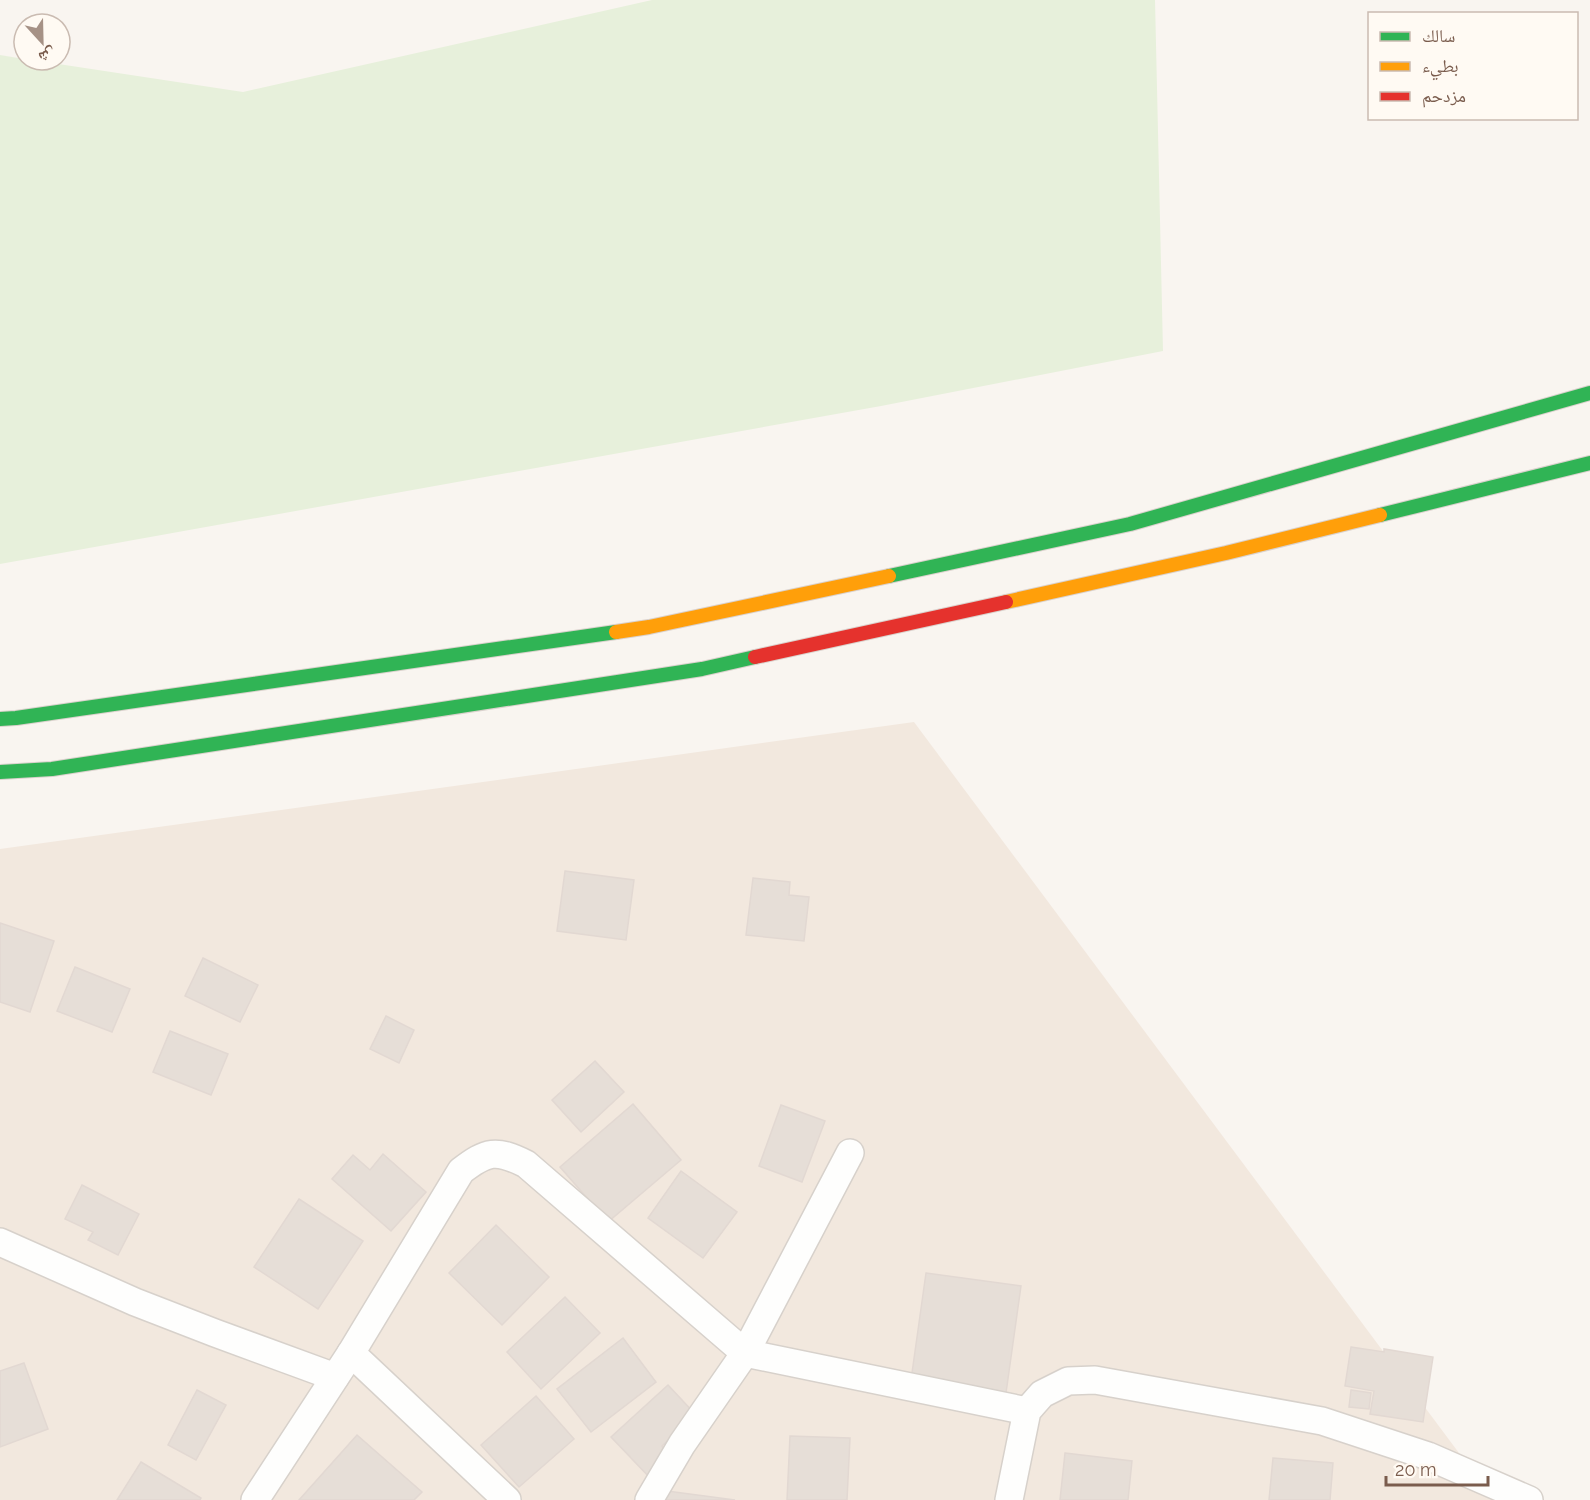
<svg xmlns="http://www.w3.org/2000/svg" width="1590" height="1500" font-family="Raleway,'Noto Naskh Arabic',sans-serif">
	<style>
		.residential { fill: #f2e8de }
		.green { fill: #e7f0db }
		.building { fill: #e6ded7; stroke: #e2d8d2; stroke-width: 1.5 }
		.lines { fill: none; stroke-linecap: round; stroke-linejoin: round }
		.street-casing { stroke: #d7d1cb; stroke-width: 30 }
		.fast-casing { stroke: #dad1cc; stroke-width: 16 }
		.slow-casing { stroke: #dad1cc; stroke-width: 16 }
		.jam-casing { stroke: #dad1cc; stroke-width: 16 }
		.street { stroke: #fefefd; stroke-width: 27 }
		.fast { stroke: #30b455; stroke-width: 14 }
		.slow { stroke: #ff9f0a; stroke-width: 14 }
		.jam { stroke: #e5322d; stroke-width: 14 }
	</style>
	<rect width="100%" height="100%" fill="#f9f5f0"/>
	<polygon class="residential" points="914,722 1494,1500 0,1500 0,849"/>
	<polygon class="green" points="652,0 1155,0 1163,351 881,406 0,564 0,55 24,59 24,60 32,60 243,92"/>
	<g class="building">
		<polygon points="565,871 634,880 626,940 557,931"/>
		<polygon points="753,878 790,882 789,895 809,897 804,941 746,935"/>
		<polygon points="0,923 54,941 30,1012 0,1002"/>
		<polygon points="203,958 258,985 240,1022 185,996"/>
		<polygon points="75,967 130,989 112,1032 57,1011"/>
		<polygon points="386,1016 414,1030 399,1063 370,1049"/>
		<polygon points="170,1031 228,1054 211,1095 153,1072"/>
		<polygon points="595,1061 624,1092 581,1132 552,1100"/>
		<polygon points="633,1104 681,1160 608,1222 560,1167"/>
		<polygon points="781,1105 825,1121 802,1182 759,1166"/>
		<polygon points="383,1154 426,1192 391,1231 332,1179 353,1155 370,1170"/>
		<polygon points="681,1171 737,1212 703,1258 648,1218"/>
		<polygon points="82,1185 139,1214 118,1255 88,1240 93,1232 65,1219"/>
		<polygon points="299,1199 363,1241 318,1309 254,1267"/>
		<polygon points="496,1225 549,1277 502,1325 449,1273"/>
		<polygon points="926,1273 1021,1286 1006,1393 911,1380"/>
		<polygon points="565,1297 600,1333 541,1389 507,1352"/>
		<polygon points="623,1338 656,1382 591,1432 557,1389"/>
		<polygon points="1351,1347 1384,1352 1384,1349 1433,1357 1423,1422 1370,1414 1374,1391 1345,1386"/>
		<polygon points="24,1363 48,1429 0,1447 0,1371"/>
		<polygon points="668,1385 696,1415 662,1446 673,1458 651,1479 611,1437"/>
		<polygon points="197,1390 226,1405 196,1460 168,1445"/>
		<polygon points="1351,1390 1371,1393 1369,1409 1349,1407"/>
		<polygon points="536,1396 574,1439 519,1487 481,1445"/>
		<polygon points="357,1435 422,1492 414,1500 299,1500"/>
		<polygon points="790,1436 850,1438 847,1500 787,1500"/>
		<polygon points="1065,1453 1132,1461 1128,1500 1060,1500"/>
		<polygon points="1273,1458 1333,1463 1330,1500 1269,1500"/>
		<polygon points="141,1462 201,1498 200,1500 117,1500"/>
		<polygon points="667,1491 735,1500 665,1500"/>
	</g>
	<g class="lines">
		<g class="street-casing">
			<g id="street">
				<polyline points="0,1242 135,1302 215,1333 335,1377"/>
				<polyline points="351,1353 507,1500"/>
				<path d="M255 1500 351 1353 461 1171C487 1151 496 1149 526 1164L745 1353 1027 1411"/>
				<polyline points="649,1500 682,1444 745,1353 850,1153"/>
				<polyline points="1009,1500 1027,1411 1042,1394 1068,1381 1095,1380 1322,1421 1428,1456 1529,1500"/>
			</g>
		</g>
		<g class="fast-casing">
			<g id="fast">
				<polyline points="1380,515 1590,463"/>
				<polyline points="889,576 1130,524 1590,393"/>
				<polyline points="0,719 16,718 616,632"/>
				<polyline points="0,772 52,769 702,669 755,657"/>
			</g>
		</g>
		<g class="slow-casing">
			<g id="slow">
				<polyline points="1006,602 1226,553 1380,515"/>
				<polyline points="616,632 649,627 889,576"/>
			</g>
		</g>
		<g class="jam-casing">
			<polyline id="jam" points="755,657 1006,602"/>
		</g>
		<use href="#street" class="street"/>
		<use href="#fast" class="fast"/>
		<use href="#slow" class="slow"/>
		<use href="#jam" class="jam"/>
	</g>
	<rect x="1368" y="12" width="210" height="108" fill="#fffaf3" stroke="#cabbb1" stroke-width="1.5"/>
	<rect x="1380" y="32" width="30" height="9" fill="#30b455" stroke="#cabbb1" stroke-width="1.5"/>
	<text x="1422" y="42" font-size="18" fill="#7a5c4d">سالك</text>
	<rect x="1380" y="62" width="30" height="9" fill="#ff9f0a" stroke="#cabbb1" stroke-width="1.5"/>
	<text x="1422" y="72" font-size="18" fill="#7a5c4d">بطيء</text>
	<rect x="1380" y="92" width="30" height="9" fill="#e5322d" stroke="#cabbb1" stroke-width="1.5"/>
	<text x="1422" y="102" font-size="18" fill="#7a5c4d">مزدحم</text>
	<g transform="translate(42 42) rotate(158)"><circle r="28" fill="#fffaf3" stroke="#cabbb1" stroke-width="1.5"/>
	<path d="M0-4.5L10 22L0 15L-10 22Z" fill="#a69286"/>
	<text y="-9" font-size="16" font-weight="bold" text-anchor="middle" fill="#7a5c4d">ش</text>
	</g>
	<path d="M1386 1476v9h102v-9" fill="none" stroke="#7a5c4d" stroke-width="3"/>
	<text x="1395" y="1476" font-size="18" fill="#7a5c4d" stroke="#fffaf3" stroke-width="4.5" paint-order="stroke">20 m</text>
</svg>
